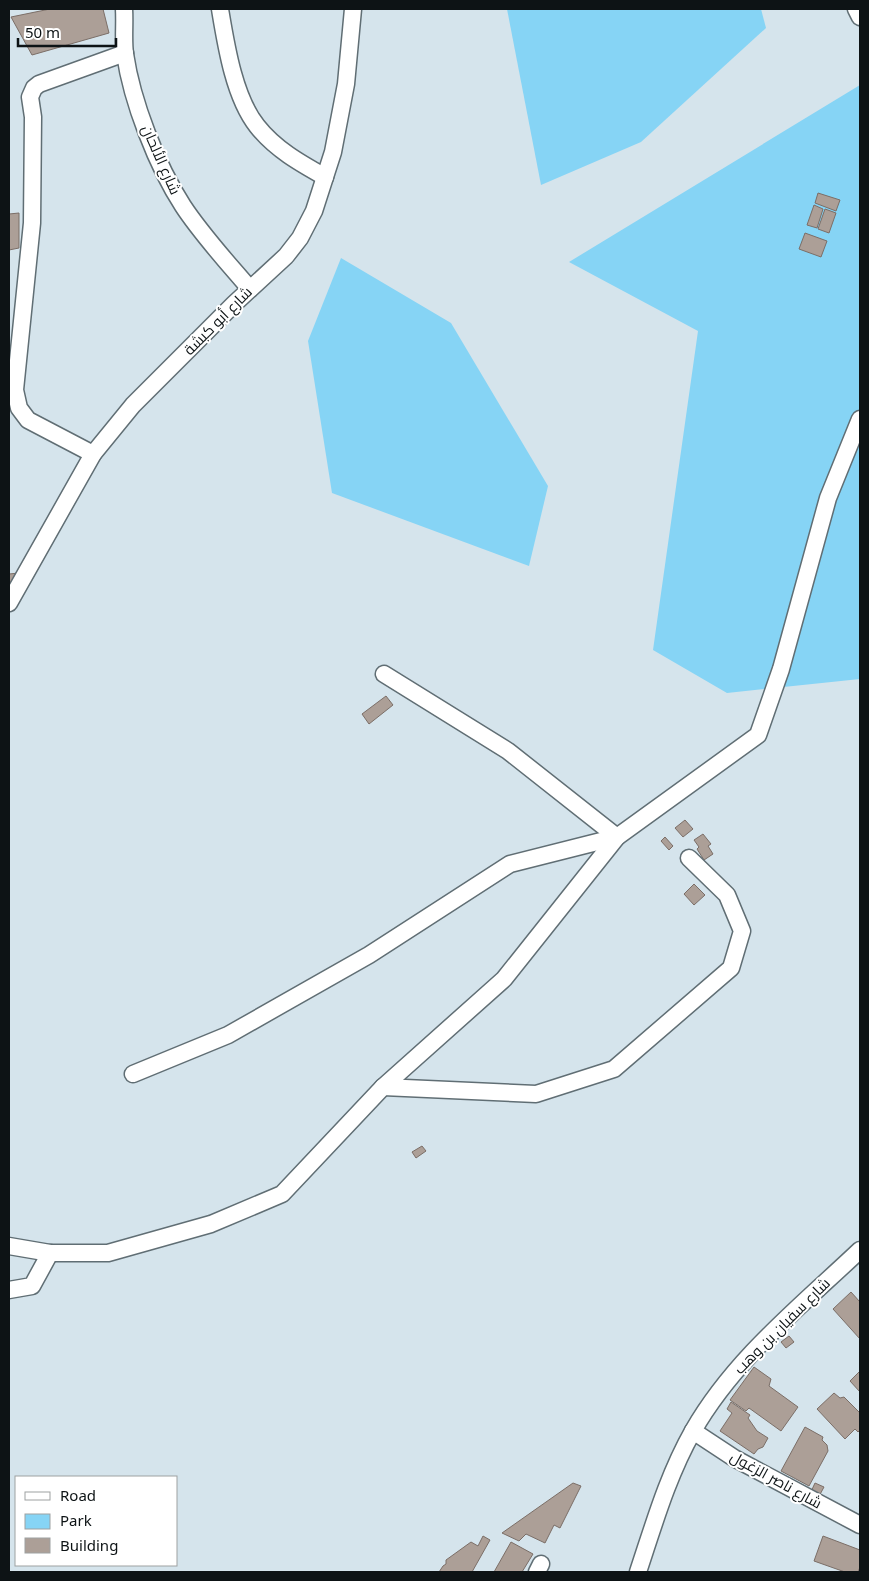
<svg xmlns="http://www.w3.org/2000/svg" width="869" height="1581" font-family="'Noto Sans',Cairo,sans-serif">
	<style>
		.green { fill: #86d4f5 }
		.building { fill: #ac9f97; stroke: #7b6e67 }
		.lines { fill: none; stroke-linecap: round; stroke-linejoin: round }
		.minor-casing { stroke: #606e74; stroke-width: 19 }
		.minor { stroke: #fff; stroke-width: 16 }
		.labels { text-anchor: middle; stroke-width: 4; stroke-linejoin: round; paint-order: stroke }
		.street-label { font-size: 15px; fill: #0d1315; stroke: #fff }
	</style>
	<rect width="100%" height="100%" fill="#d5e4ec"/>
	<g class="green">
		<polygon points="507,9 761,9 766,28 641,142 541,185"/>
		<polygon points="860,85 860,679 727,693 653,650 698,331 569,262"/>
		<polygon points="341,258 451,323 548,486 529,566 332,493 308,341"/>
	</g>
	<g class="building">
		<polygon points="50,9 103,9 109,33 32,55 11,17"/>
		<polygon points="818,193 840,200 836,211 815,203"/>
		<polygon points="814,205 823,209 817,228 807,225"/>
		<polygon points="825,209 836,213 829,233 818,229"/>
		<polygon points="19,213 19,248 9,250 9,214"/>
		<polygon points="805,233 827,241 821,257 799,249"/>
		<polygon points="19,573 9,591 9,574"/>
		<polygon points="386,696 393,705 369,724 362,714"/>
		<polygon points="685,820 693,829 683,837 675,828"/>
		<polygon points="703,834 711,844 708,846 713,854 704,860 697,849 699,847 694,840"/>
		<polygon points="665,837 673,846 669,850 661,841"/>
		<polygon points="694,884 705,895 694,905 684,894"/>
		<polygon points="422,1146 426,1151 416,1158 412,1152"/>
		<polygon points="851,1292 860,1302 860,1339 833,1309"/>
		<polygon points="789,1336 794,1342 786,1348 781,1342"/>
		<polygon points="754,1367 771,1379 769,1386 798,1407 781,1431 749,1408 746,1411 730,1400"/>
		<polygon points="860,1371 860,1392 850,1381"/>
		<polygon points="834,1393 840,1398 844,1397 860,1413 860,1430 858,1432 855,1429 845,1439 817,1409"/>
		<polygon points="731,1402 750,1415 748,1418 757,1431 768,1438 763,1447 758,1449 754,1454 720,1431 732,1413 727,1409"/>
		<polygon points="805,1427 823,1437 822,1440 827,1445 828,1451 809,1486 781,1471"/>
		<polygon points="573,1483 581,1486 560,1528 554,1525 545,1543 526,1534 519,1541 502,1533"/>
		<polygon points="815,1483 824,1487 817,1500 809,1496"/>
		<polygon points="483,1536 490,1540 472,1572 439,1572 443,1566 446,1564 446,1560 471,1542 478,1546"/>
		<polygon points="823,1536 860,1550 860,1567 858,1572 845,1572 814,1561"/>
		<polygon points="511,1542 533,1554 522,1572 494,1572"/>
	</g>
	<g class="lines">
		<g class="minor-casing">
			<g id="minor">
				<path d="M124 9C125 24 123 40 125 54 132 102 157 166 183 206 202 235 227 262 250 289"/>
				<path d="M220 9C226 45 234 97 257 126 275 149 300 163 325 177"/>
				<polyline points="856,9 860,17"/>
				<polyline points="93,454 28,420 19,408 15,390 32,223 33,117 30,97 34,88 39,84 125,53"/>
				<polyline points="9,603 93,454 133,405 234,304 286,256 300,238 314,211 333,152 346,84 353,9"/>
				<polyline points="384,674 508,751 617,837"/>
				<polyline points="133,1074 228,1035 369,955 510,864 617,837"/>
				<polyline points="383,1087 536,1094 614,1069 731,968 742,931 727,895 689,858"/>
				<polyline points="9,1246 50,1253 108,1253 211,1224 282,1194 383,1087 504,979 617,837 758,735 781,669 828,498 860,419"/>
				<polyline points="9,1290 32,1286 50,1253"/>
				<polyline points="693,1431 734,1458 860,1525"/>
				<polyline points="537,1572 541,1564"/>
				<path d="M638 1572C654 1524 668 1475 693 1431 734 1359 801 1306 860 1250"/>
			</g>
		</g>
		<use href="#minor" class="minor"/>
	</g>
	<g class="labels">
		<g class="street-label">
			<text transform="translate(161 160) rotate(66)" y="5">شارع الألحان</text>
			<text transform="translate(218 321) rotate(-45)" y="5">شارع أبو كبشة</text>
			<text transform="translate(782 1326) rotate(-45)" y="5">شارع سفيان بن وهب</text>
			<text transform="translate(776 1480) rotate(29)" y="5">شارع ناصر الزغول</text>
		</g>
	</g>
	<rect width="869" height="1581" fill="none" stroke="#0d1315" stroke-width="20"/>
	<rect x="15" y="1476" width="162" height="90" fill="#ffffff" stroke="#9ea1a1"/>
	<rect x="25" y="1492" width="25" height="8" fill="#ffffff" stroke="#9ea1a1"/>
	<text x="60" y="1501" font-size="15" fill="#0d1315">Road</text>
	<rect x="25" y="1514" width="25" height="15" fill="#86d4f5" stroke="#9ea1a1"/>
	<text x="60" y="1526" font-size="15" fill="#0d1315">Park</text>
	<rect x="25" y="1538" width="25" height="15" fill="#ac9f97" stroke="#9ea1a1"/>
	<text x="60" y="1551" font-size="15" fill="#0d1315">Building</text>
	<path d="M18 38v8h98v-8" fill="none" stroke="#0d1315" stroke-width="2.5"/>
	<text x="25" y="38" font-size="15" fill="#0d1315" stroke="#ffffff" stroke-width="4" paint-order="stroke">50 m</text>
</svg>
